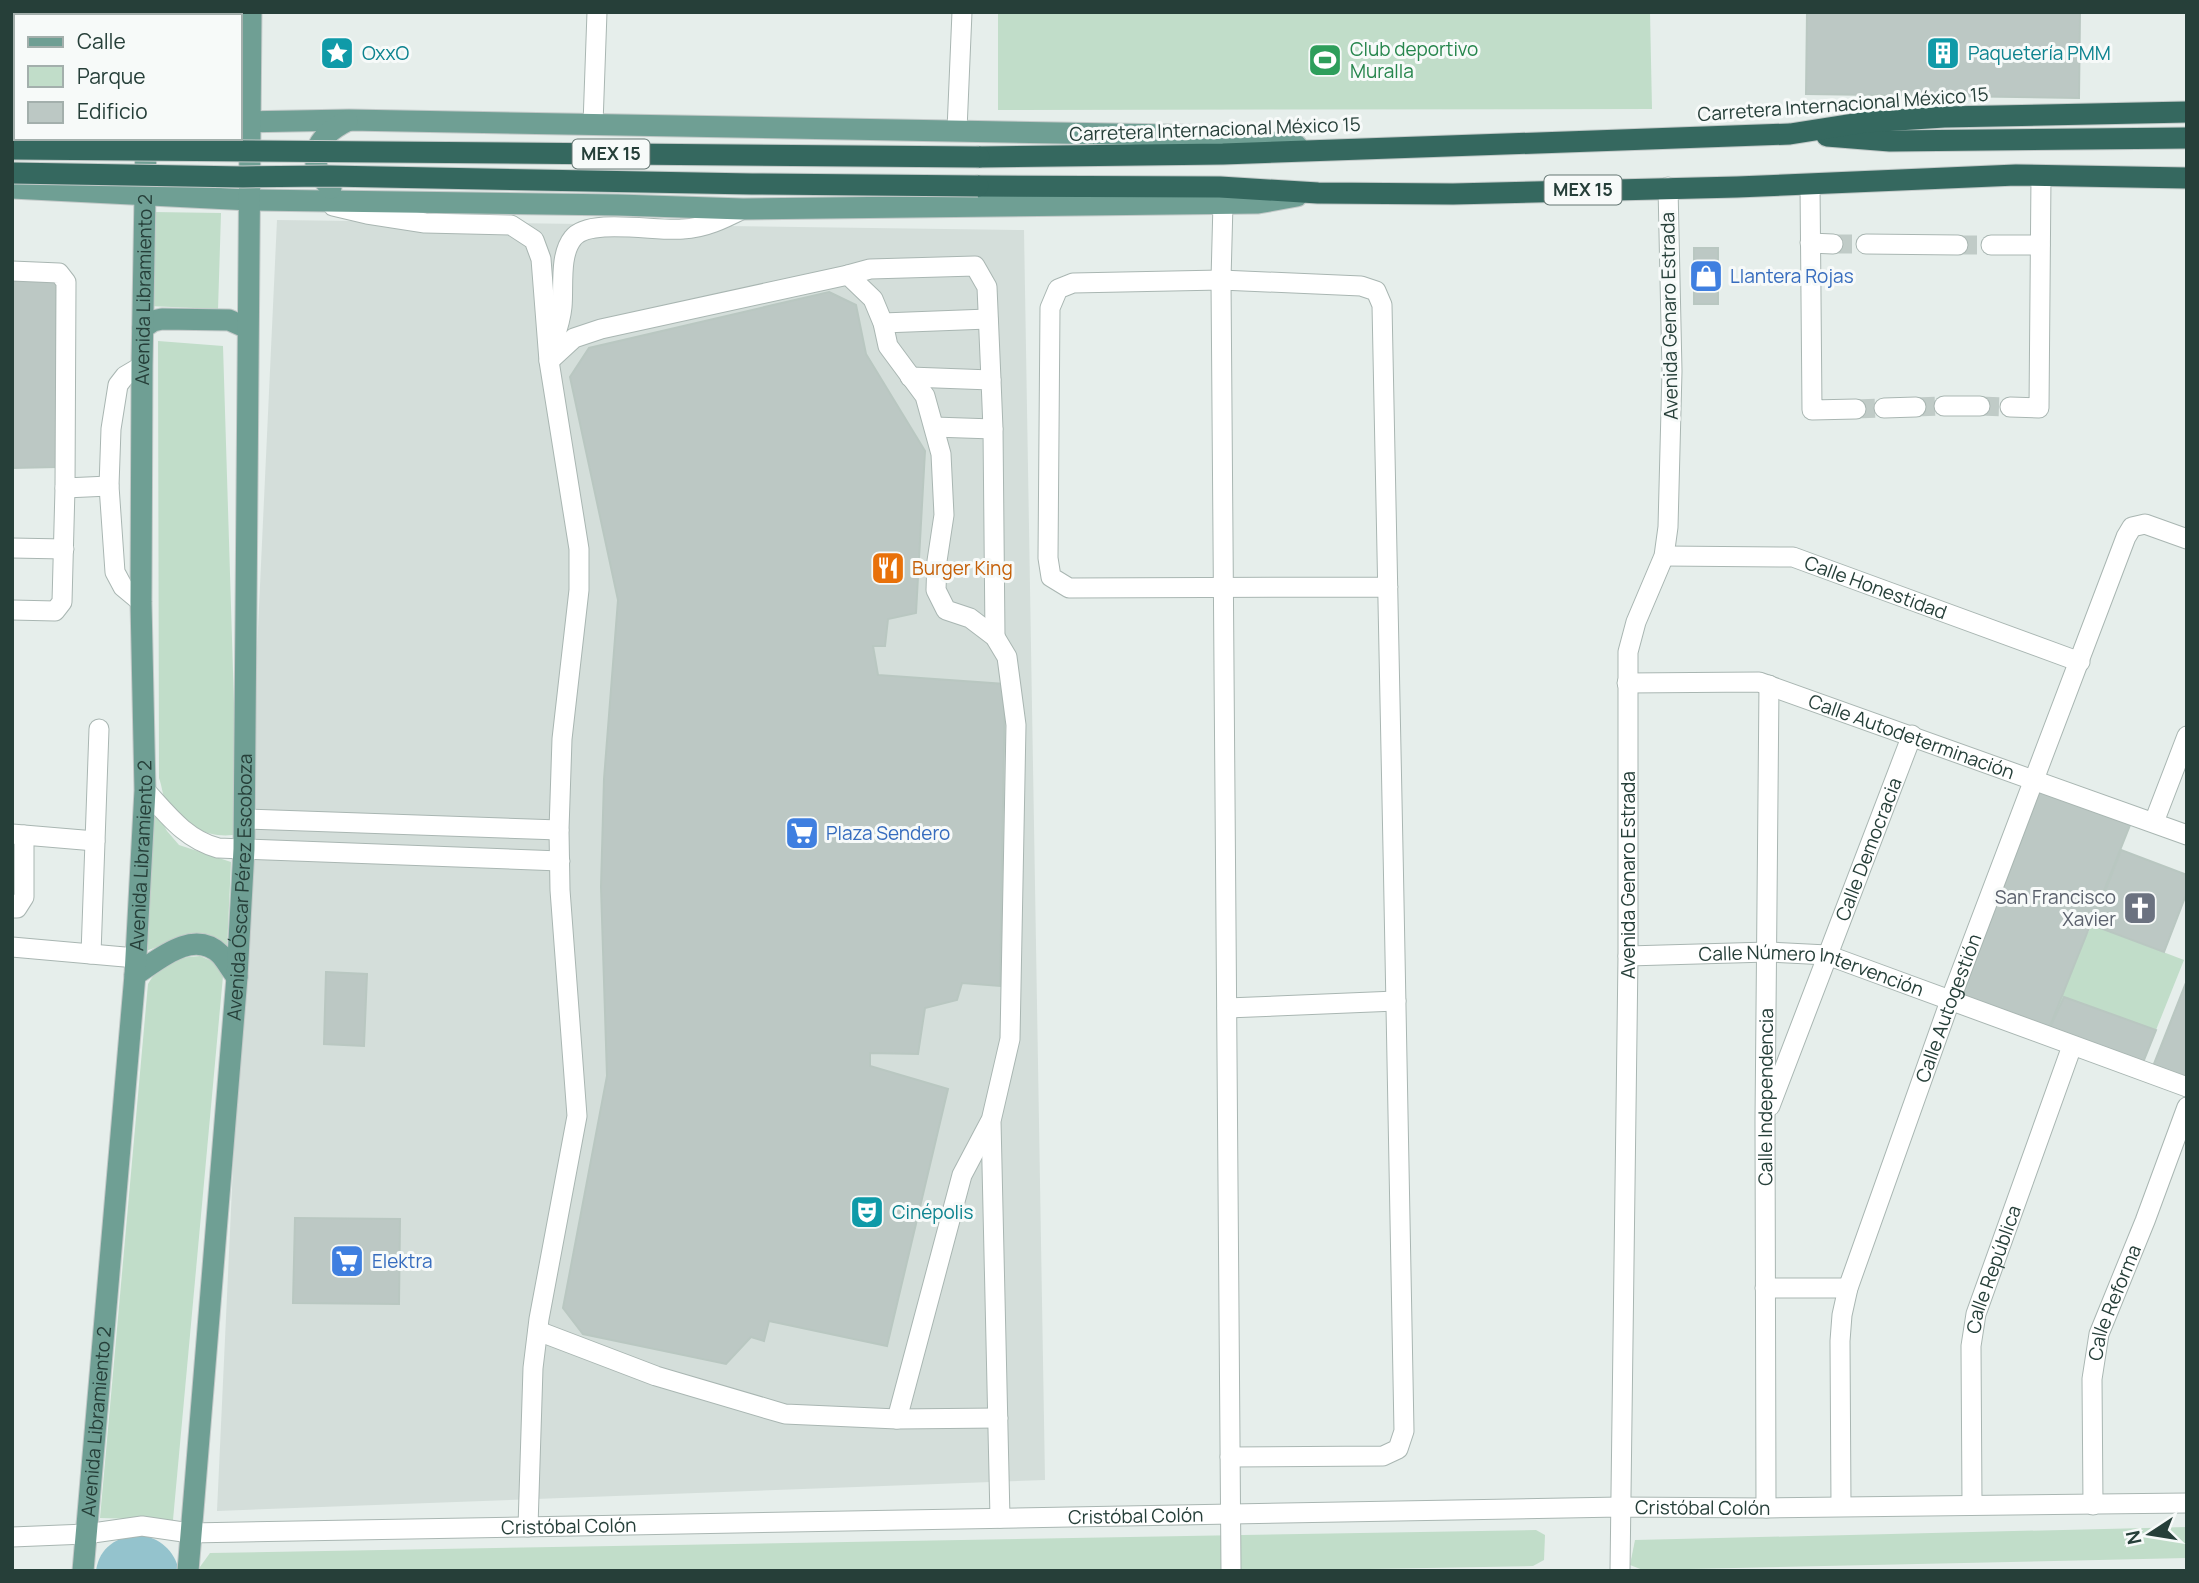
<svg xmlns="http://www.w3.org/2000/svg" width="2199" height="1583" font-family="Manrope,sans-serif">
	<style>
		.built { fill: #d4deda }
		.green { fill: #c1ddc9 }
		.water { fill: #94c3cd }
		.building { fill: #bcc8c4; stroke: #b9c7c1; stroke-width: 2 }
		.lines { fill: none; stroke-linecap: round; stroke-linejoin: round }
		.minor-tunnel { stroke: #c0cbc7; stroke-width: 19; stroke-dasharray: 19 10; stroke-linecap: butt }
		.minor-casing { stroke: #a9b6b2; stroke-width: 21 }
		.major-casing { stroke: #c2c9c8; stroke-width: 23 }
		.highway-casing { stroke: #c2c9c8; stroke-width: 23 }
		.minor { stroke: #fff; stroke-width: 19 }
		.major { stroke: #6f9f94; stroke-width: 21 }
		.highway { stroke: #35685f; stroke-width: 21 }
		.highway-bridge-casing { stroke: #c2c9c8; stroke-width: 23; stroke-linecap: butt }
		.highway-bridge { stroke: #35685f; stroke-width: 21 }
		.labels { text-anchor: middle; stroke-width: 6; stroke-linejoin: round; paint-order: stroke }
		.shield { fill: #f7faf9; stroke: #657773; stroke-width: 2 }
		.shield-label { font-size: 18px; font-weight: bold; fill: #263f39 }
		.leisure-label { font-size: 19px; fill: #27864d; stroke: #f7faf9; text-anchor: start }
		.culture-label { font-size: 19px; fill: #0d838f; stroke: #f7faf9; text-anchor: start }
		.street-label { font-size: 19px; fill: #263f39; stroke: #f7faf9 }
		.shop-label { font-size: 19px; fill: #366cbe; stroke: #f7faf9; text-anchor: start }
		.food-label { font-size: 19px; fill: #c56008; stroke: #f7faf9; text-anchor: start }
		.worship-label { font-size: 19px; fill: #5b616d; stroke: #f7faf9; text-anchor: end }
	</style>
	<rect width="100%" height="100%" fill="#e6eeeb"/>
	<polygon class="built" points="277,220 1024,230 1045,1480 217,1511"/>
	<g class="green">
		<polygon points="998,12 1650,12 1652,109 998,110"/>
		<polygon points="153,212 221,213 218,309 149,306"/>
		<path d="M158 341 223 346 238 834C214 840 182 827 167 805 163 798 162 786 159 778Z"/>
		<polygon points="149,810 157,813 167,831 179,845 231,862 227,949 165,944 146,951"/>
		<polygon points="2092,925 2184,960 2140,1070 2046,1036 2082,944"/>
		<path d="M200 956 216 963 223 976 173 1520 100 1518 148 984C161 961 174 958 200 956Z"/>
		<polygon points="2187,1527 2187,1558 1643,1570 1630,1565 1635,1540"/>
		<polygon points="1536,1530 1545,1535 1544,1560 1533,1566 1258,1571 197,1571 210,1553"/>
	</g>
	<path class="water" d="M139 1534C160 1539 174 1549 179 1571H96C99 1547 117 1537 139 1534Z"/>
	<g class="building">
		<polygon points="12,12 122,12 122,16 16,16 16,67 12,67"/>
		<polygon points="1807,12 2080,12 2079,98 1806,94"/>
		<rect x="1694" y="248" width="24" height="56"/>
		<polygon points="12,277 56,277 57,467 12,468"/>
		<polygon points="829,292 856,305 866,354 925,451 916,613 888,619 885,646 873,646 878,675 1005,684 1000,986 962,983 957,1000 925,1008 918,1054 870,1053 870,1066 948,1089 887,1346 769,1321 764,1341 751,1337 726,1364 583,1334 563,1308 607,1076 601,887 604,779 618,600 570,377 589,348"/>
		<polygon points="2036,780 2134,815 2046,1036 1950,1001"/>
		<polygon points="2121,850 2187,875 2187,892 2164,952 2092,925"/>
		<polygon points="326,972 367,974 364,1046 324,1044"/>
		<polygon points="2187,980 2187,1087 2150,1074"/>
		<polygon points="2064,997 2156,1030 2140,1070 2046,1036"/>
		<polygon points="295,1218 400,1219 399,1304 293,1303"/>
	</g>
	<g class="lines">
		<g class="minor-tunnel">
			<polyline points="1833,244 1866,244"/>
			<polyline points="1958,245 1991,245"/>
			<polyline points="1980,406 2010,407"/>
			<polyline points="1916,407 1944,406"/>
			<polyline points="1856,409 1884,408"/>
		</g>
		<g class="minor-casing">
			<g id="minor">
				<polyline points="593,124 597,12"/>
				<polyline points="957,130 962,12"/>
				<polyline points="1810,184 1812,410 1856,409"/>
				<polyline points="1223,203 1221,280 1231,1571"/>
				<polyline points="333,206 367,214 425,223 511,225 534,240 541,259 549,361 579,549 579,590 562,739 559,830 560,890 577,1116 539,1319 533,1368 528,1527"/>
				<polyline points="1810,243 1833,244"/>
				<polyline points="1866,244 1958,245"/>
				<polyline points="1991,245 2040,245"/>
				<polyline points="12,271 59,273 66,282 65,488 62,602 55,611 12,610"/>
				<polyline points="848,275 870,269 975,266 987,287 991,380"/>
				<polyline points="883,323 988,319"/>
				<path d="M553 343C557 331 561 319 562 307 564 287 559 255 573 238 589 217 658 232 683 229 705 228 723 219 743 209"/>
				<polyline points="549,361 574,338 601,329 848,275 873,299 883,323 888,346 925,396 941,454 944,515 937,561 936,590 946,610 970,618 995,637 1007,657 1016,725 1010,1039 991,1121 1000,1518"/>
				<polyline points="910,377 991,380 993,429"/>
				<polyline points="1944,406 1980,406"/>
				<polyline points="2010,407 2039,408 2041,176"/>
				<polyline points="1884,408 1916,407"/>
				<polyline points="934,427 993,429 995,637"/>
				<polyline points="65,488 109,486"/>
				<polyline points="12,548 64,549"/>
				<path id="s1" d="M1664 556 1793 557 2080 662"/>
				<polyline points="141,602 123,587 115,572 109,486 111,429 118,385 125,376 142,366"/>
				<path id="s2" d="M1627 683 1759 682 2187 835"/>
				<path d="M145 790C167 814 185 839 218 848L560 861"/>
				<polyline points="244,819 559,830"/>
				<polyline points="2154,822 2187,736"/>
				<polyline points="12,834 95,841"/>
				<polyline points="12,908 17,908 24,897 24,835"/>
				<polyline points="12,947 136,958"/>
				<polyline points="91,954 99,729"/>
				<path id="s3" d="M1628 956 1768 952 1827 955 2187 1087"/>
				<polyline points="1227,1008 1396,1001"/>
				<path id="s4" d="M1770 1106 1912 735"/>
				<polyline points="1765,1288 1848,1288"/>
				<polyline points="538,1331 656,1376 785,1414 897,1419 998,1418"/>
				<polyline points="897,1419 962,1175 990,1122"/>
				<path d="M1230 1457 1383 1456 1398 1449 1404 1431C1397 1056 1390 680 1382 305L1376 291 1361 286 1221 280 1073 283 1058 289 1050 308 1048 558 1051 577 1069 588 1388 587"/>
				<path id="s5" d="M1972 1504 1971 1346 1976 1314 2072 1046"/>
				<path id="s6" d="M2093 1505 2092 1379 2099 1334 2145 1221 2187 1107"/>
				<path id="s7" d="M1841 1506 1840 1341 1842 1315 1848 1288 1950 1001 2126 537 2132 527 2145 524 2187 539"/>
				<path id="s8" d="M1766 1508 1765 1120 1769 685"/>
				<path id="s9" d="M12 1537 86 1534 142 1526 190 1533 1620 1507 1766 1508 2187 1503"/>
				<path id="s10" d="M1620 1571 1628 956V652L1636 622 1664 556 1668 527 1672 371 1668 187"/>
			</g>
		</g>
		<g class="major-casing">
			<g id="major">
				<polyline points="147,16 148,12"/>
				<polyline points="12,121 16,121"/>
				<polyline points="240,122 349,120 1227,136 1297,146"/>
				<polyline points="12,188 250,200 618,205 743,209 1258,203 1297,196"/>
				<path d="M331 188C303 160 316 137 347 121"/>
				<polyline points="143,328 153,321 162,319 229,320 247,328"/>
				<path d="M135 975C158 960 193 928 220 954 226 960 231 970 237 977"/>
				<path id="s11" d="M83 1571 135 975 145 790 141 602 142 366 146 138"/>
				<path id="s12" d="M188 1571 237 977 244 849 251 12"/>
			</g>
		</g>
		<g class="highway-casing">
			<g id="highway">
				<polyline points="1827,136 1890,141 2187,138"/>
				<polyline points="979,157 1223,154 1790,134 1866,122 1944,117 2187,112"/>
				<polyline points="978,186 1220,187 1318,193 1453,194 1737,187 2016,175 2187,178"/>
			</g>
		</g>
		<use href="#minor" class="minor"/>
		<use href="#major" class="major"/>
		<use href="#highway" class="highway"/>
		<g class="highway-bridge-casing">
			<g id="highway-bridge">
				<polyline points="12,149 979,157"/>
				<polyline points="12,173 243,177 329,176 752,184 978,186"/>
			</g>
		</g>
		<use href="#highway-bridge" class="highway-bridge"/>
	</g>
	<defs>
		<g id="sight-square" transform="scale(1.75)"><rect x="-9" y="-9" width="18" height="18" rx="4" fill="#0f9aa8" stroke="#f7faf9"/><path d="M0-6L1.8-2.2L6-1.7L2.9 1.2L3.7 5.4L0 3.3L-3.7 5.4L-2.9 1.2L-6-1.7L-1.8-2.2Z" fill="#fff"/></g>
		<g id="building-square" transform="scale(1.75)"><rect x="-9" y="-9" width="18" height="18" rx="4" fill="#0f9aa8" stroke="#f7faf9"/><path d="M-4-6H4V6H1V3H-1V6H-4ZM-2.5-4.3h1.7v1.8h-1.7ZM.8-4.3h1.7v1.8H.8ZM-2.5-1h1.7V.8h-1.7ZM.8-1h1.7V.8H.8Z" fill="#fff"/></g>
		<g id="stadium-square" transform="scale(1.75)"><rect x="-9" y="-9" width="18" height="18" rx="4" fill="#2e9e5b" stroke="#f7faf9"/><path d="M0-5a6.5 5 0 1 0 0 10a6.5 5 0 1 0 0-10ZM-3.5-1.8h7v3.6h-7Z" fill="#fff"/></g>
		<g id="shop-square" transform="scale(1.75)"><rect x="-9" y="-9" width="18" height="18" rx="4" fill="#3f7fe0" stroke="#f7faf9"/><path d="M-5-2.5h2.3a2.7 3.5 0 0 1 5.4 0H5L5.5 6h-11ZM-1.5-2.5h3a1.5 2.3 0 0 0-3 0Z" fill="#fff"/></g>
		<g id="restaurant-square" transform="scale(1.75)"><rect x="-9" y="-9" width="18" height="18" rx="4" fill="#e8710a" stroke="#f7faf9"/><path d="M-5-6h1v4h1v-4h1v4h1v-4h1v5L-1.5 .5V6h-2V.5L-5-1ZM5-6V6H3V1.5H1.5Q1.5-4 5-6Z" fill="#fff"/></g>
		<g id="supermarket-square" transform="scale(1.75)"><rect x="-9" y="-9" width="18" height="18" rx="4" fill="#3f7fe0" stroke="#f7faf9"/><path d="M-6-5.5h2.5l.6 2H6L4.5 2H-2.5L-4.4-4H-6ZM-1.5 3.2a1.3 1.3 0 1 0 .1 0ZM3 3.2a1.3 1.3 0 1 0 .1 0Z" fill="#fff"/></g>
		<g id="church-square" transform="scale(1.75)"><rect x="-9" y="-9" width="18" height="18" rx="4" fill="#6b7280" stroke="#f7faf9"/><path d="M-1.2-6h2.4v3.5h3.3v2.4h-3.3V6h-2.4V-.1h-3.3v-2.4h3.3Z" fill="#fff"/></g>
		<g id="theatre-square" transform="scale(1.75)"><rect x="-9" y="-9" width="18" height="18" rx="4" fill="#0f9aa8" stroke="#f7faf9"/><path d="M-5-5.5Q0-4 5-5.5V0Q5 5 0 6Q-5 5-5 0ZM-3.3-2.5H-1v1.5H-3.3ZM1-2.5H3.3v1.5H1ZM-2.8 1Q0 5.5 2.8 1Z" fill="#fff"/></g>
	</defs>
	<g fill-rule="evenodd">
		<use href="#sight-square" x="337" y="53"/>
		<use href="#building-square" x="1943" y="53"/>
		<use href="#stadium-square" x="1325" y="60"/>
		<use href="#shop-square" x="1706" y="276"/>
		<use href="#restaurant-square" x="888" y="568"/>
		<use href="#supermarket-square" x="802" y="833"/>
		<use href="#church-square" x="2140" y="908"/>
		<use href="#theatre-square" x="867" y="1212"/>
		<use href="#supermarket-square" x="347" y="1261"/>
	</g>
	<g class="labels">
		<g class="shield">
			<rect x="572.5" y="139.5" width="77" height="29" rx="5"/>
			<rect x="1544.5" y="175.5" width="77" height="29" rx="5"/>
		</g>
		<g class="shield-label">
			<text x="611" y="160">MEX 15</text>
			<text x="1583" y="196">MEX 15</text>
		</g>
		<g class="leisure-label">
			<text x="1350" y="56">Club deportivo<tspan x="1350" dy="22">Muralla</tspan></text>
		</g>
		<g class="culture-label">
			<text x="362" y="60">OxxO</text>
			<text x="1968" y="60">Paquetería PMM</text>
			<text x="892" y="1219">Cinépolis</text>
		</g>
		<g class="street-label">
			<text transform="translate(1843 104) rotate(-4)" y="7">Carretera Internacional México 15</text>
			<text transform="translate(1215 129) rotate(-2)" y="7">Carretera Internacional México 15</text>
			<text dy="7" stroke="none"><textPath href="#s11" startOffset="1284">Avenida Libramiento 2</textPath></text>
			<text transform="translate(1669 316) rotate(-91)" y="7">Avenida Genaro Estrada</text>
			<text dy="7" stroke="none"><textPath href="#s1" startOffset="217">Calle Honestidad</textPath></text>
			<text dy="7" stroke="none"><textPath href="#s2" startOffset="294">Calle Autodeterminación</textPath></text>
			<text dy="7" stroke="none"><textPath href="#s4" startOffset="275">Calle Democracia</textPath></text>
			<text dy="7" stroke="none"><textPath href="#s11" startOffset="718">Avenida Libramiento 2</textPath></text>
			<text dy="7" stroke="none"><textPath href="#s10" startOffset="696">Avenida Genaro Estrada</textPath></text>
			<text dy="7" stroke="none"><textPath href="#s12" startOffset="686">Avenida Óscar Pérez Escoboza</textPath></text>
			<text dy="7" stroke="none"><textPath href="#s3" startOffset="186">Calle Número Intervención</textPath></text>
			<text dy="7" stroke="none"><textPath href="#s7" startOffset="516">Calle Autogestión</textPath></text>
			<text dy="7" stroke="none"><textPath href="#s8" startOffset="411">Calle Independencia</textPath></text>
			<text dy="7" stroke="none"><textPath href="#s5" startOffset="238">Calle República</textPath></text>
			<text dy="7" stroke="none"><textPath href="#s6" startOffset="206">Calle Reforma</textPath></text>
			<text dy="7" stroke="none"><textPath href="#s11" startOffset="150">Avenida Libramiento 2</textPath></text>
			<text dy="7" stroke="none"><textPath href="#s9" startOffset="1692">Cristóbal Colón</textPath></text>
			<text dy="7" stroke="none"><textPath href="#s9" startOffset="1125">Cristóbal Colón</textPath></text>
			<text dy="7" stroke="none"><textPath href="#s9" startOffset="558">Cristóbal Colón</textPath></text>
		</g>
		<g class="shop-label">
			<text x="1730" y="283">Llantera Rojas</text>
			<text x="826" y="840">Plaza Sendero</text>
			<text x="372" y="1268">Elektra</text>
		</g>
		<g class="food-label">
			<text x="912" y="575">Burger King</text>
		</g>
		<g class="worship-label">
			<text x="2116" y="904">San Francisco<tspan x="2116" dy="22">Xavier</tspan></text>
		</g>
	</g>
	<rect width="2199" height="1583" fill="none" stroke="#263f39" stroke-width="28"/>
	<rect x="14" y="14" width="228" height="126" fill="#f7faf9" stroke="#a3afac" stroke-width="2"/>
	<rect x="28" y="37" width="35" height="10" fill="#6f9f94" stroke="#a3afac" stroke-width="2"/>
	<text x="77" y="49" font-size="21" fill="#263f39">Calle</text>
	<rect x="28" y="66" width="35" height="21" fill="#c1ddc9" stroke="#a3afac" stroke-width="2"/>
	<text x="77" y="84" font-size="21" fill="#263f39">Parque</text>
	<rect x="28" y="102" width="35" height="21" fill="#bcc8c4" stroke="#a3afac" stroke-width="2"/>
	<text x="77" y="119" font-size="21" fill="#263f39">Edificio</text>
	<g transform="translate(2150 1534) rotate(258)" stroke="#f7faf9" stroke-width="5" paint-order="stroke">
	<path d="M0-5L12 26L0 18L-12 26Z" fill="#263f39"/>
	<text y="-10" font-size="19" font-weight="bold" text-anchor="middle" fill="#263f39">N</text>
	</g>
</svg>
